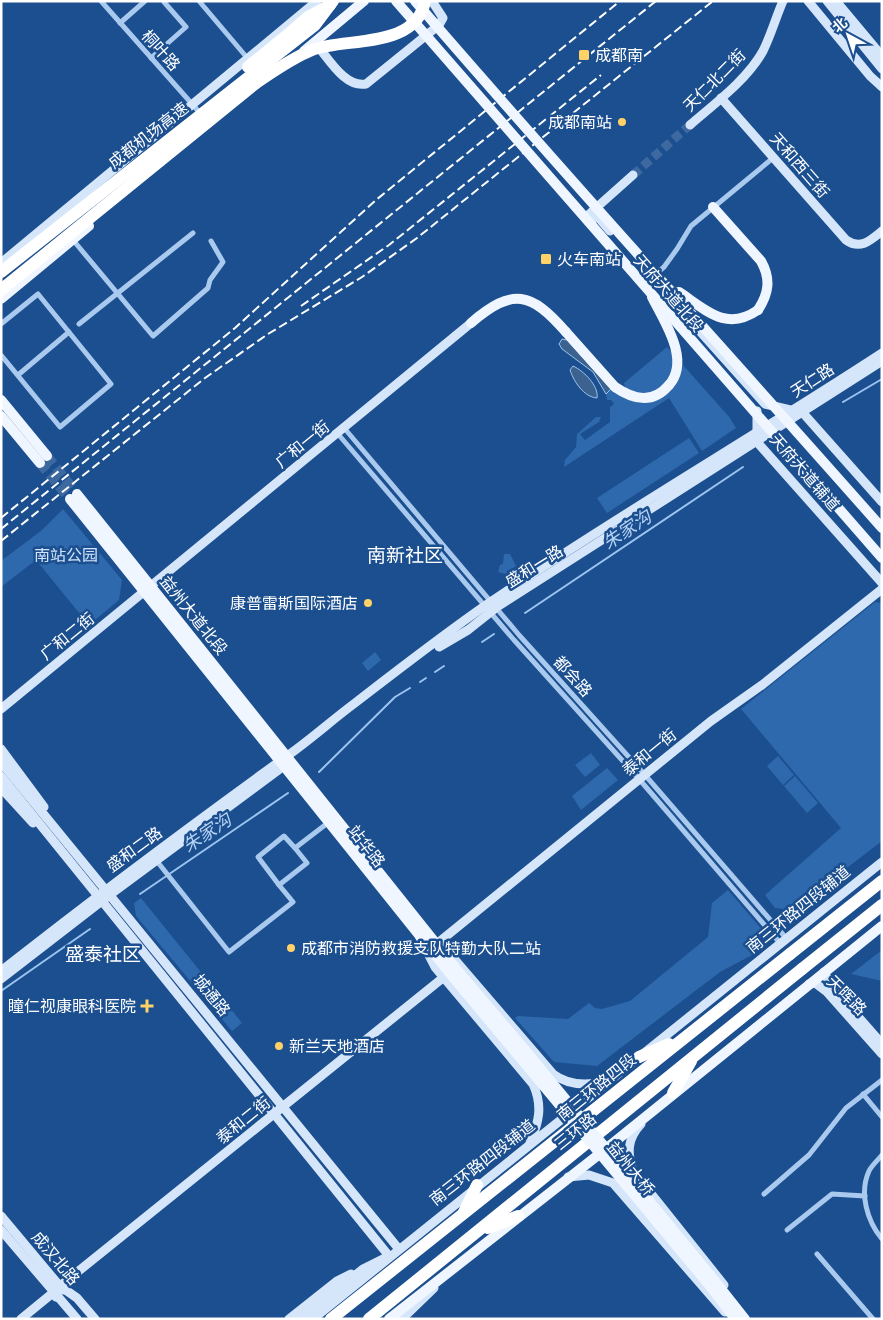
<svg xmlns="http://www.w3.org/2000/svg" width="883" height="1320" font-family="'DM Sans','Noto Sans SC',sans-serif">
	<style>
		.green { fill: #2e69ad }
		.water { fill: #3c6290; stroke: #9cc4f0 }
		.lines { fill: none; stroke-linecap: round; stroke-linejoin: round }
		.stream { stroke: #9cc4f0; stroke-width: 2 }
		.secondary-tunnel { stroke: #3d69a0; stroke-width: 9; stroke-dasharray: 9 4.5; stroke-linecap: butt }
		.primary-tunnel { stroke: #3d69a0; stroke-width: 10; stroke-dasharray: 10 5; stroke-linecap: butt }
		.street { stroke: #a9c9ee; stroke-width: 5 }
		.secondary { stroke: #d6e6fa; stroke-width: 9 }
		.primary { stroke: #f0f6ff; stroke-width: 10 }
		.highway { stroke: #fff; stroke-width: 12 }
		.rail { stroke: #fff; stroke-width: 2; stroke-dasharray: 9 4; stroke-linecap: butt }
		.primary-bridge { stroke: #f0f6ff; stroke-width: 10 }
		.highway-bridge { stroke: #fff; stroke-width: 12 }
		.poi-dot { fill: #ffd166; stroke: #1b4f8f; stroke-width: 2 }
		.labels { text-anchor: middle; stroke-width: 5; stroke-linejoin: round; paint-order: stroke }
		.street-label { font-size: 16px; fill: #fff; stroke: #1b4f8f }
		.poi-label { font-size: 16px; fill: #fff; stroke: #1b4f8f; text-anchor: start }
		.park-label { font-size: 16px; fill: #cfe3fa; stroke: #1b4f8f }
		.water-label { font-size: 18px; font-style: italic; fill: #b5d3f5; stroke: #1b4f8f }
		.quarter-label { font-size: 19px; fill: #fff; stroke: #1b4f8f }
	</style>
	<rect width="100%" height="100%" fill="#1b4f8f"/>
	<g class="green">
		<polygon points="667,347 730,418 736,428 702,451 669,398 564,467 565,460 576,447 577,434 596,417 601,417 599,422 580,434 585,440 610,422 610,407 614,404 611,400 607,400 606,394 613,388 627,396 624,383"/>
		<polygon points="689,438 699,453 607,513 597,498"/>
		<polygon points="63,509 122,580 119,600 89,625 36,560 1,587 1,561 42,530"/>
		<polygon points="504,554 510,554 516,566 505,574 498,572 500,565 503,564"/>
		<polygon points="875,602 882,603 882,841 792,910 775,908 765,895 841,828 741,709"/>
		<polygon points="375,652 381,660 368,671 362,663"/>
		<polygon points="591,753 600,765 585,777 575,765"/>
		<polygon points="778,756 794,775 783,785 767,766"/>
		<polygon points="607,768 618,780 581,810 572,796"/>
		<polygon points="795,776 818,803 807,813 784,786"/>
		<polygon points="728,890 764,932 756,953 720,972 597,1066 554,1062 515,1018 518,1016 568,1019 589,1003 595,1008 602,1009 630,1001 708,937 712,903"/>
		<polygon points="141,898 242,1023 232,1031 136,916 134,903"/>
		<polygon points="882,950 882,981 851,974"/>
	</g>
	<g class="water">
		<polygon points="562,339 567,340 611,389 606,394 593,372 562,349 559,344"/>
		<path d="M573 366C584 371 599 386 597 398 584 397 574 382 570 370Z"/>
	</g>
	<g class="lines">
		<g class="stream">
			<polyline points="843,402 882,379"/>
			<polyline points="525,613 743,467"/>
			<polyline points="482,642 494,634"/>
			<polyline points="435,672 444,666"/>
			<polyline points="420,682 426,678"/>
			<polyline points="319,772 395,697 410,688"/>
			<polyline points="140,894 288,793"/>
			<polyline points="1,991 90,929"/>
		</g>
		<polyline class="secondary-tunnel" points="633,175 690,125"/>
		<g class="primary-tunnel">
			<polyline points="47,456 77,494"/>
			<polyline points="40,463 70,499"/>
		</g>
		<g class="street">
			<polyline points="101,1 200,113"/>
			<polyline points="199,1 249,60"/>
			<polyline points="120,23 145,1"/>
			<polyline points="151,58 186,27 164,2"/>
			<polyline points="73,240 153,336 208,288 210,280 223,262 211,241"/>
			<polyline points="645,283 664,267 677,249 691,226 773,158"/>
			<polyline points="1,324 38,294 111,384 60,427 1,355"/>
			<polyline points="79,324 193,233"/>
			<polyline points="18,375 69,332"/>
			<polyline points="345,429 519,635 645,775 786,938"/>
			<polyline points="338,434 514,640 639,779 780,943"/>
			<polyline points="156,860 229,952 293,902 279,885 307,863 295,848"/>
			<polyline points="279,885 258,857 284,836 295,848 329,822"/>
			<polyline points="863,1094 882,1117"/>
			<path d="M882 1155C878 1160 872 1165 869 1171 859 1193 867 1221 882 1239"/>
			<polyline points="764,1194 809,1155 846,1108 882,1080"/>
			<polyline points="787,1230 832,1194 865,1196"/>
			<polyline points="817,1254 873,1319"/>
		</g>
		<g class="secondary">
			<polyline points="808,1 870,76 882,87"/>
			<polyline points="827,1 882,69"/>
			<polyline points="836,1 882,56"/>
			<path d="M316 44C329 59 345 88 366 84L439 25 443 18 432 1"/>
			<path d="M721 98 846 240C860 250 870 241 882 231"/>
			<path d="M690 125C714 104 747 80 763 51 771 35 776 17 783 1"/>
			<polyline points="593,211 610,231"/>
			<polyline points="592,222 587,216 633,175"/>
			<polyline points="1,263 317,1"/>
			<polyline points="680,309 765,404 803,413 882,502"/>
			<polyline points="757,411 757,442 882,583"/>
			<polyline points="439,647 468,630 497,607 882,361"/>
			<polyline points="1,709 471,323"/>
			<polyline points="1,749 44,807"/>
			<polyline points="1,762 398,1248"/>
			<polyline points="1,776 389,1256 363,1269 301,1319"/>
			<polyline points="1,788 33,823"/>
			<path d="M420 938 435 967 533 1084C543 1106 539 1122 530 1143"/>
			<polyline points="439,942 711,721 762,685 882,589"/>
			<path d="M443 946 553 1074C569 1086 587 1086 606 1081"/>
			<path d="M1 971C95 897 190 826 287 756 310 740 332 720 355 703 399 669 444 634 489 603 618 515 752 438 882 353"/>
			<polyline points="824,972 832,987 882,1044"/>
			<polyline points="1,979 111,894 288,763"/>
			<polyline points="809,984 815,983 827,992 882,1054"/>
			<path d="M641 1124C627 1139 627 1153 633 1171L724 1285"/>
			<polyline points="568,1177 589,1175 613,1183 725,1312"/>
			<polyline points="1,1216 63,1290"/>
			<polyline points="1,1230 77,1319"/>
			<polyline points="21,1319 54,1292 56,1297"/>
			<polyline points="95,1319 77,1298 60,1286 444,977"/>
			<polyline points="289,1319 337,1281 351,1274"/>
			<polyline points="313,1319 882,862"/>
			<polyline points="402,1319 434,1288"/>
		</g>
		<g class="primary">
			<polyline points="304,51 364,1"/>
			<path d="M713 207 761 261C771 279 769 293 758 310"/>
			<path d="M652 297C664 321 691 360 669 385"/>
			<polyline points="1,299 89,226"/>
			<path d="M471 323C513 287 531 292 566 332"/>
			<polyline points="1,400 47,456"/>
			<polyline points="1,416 40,463"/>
			<polyline points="77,494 458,971"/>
			<polyline points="70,499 452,976"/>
			<polyline points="715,1281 745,1319"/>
			<polyline points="710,1286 735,1319"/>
			<polyline points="389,1319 602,1152 882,926"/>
		</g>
		<g class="highway">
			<polyline points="285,37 308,17 330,5"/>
			<polyline points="1,290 256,83"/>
			<polyline points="639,1057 669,1044"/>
			<polyline points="673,1093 691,1061"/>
			<polyline points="464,1212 477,1185"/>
			<polyline points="488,1228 518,1216"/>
			<polyline points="331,1319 790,954"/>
			<polyline points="369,1319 802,969"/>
		</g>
		<g class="rail">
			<polyline points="301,306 389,245 601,75"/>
			<polyline points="1,518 235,328 376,200 620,1"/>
			<polyline points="1,529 656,1"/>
			<polyline points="1,541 205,378 268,334 362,277 417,238 713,1"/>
		</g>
		<g class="primary-bridge">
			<polyline points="396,1 882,558"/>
			<path d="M415 1C568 179 727 352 882 528"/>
			<path d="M679 292C706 310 726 332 758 310"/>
			<path d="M566 332 615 387C634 400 653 404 669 385"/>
			<polyline points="458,971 526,1051 715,1281"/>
			<polyline points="452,976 710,1286"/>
		</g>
		<g class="highway-bridge">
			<polyline points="248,67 285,37"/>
			<path d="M256 83C274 71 292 58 312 50 345 37 416 50 425 1"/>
			<polyline points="1,272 315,25 333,1"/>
			<polyline points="790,954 882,881"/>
			<polyline points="802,969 882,905"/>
		</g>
	</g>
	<g class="poi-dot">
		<rect x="578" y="49" width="12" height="12" rx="2.5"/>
		<circle cx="622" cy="122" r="5"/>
		<rect x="540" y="253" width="12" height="12" rx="2.5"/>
		<circle cx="368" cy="603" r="5"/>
		<circle cx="291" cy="948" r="5"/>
		<path d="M144.5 998.5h5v5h5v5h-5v5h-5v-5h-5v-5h5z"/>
		<circle cx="279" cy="1046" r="5"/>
	</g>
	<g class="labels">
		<g class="street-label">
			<text transform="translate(161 50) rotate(48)" y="6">桐叶路</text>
			<text transform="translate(714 80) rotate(-45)" y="6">天仁北二街</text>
			<text transform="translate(148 135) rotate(-38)" y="6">成都机场高速</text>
			<text transform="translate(800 165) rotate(49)" y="6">天和西三街</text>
			<text transform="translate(669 293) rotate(49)" y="6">天府大道北段</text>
			<text transform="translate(812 380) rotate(-33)" y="6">天仁路</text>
			<text transform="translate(302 444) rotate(-39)" y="6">广和一街</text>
			<text transform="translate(805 472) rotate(49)" y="6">天府大道辅道</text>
			<text transform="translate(534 566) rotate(-32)" y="6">盛和一路</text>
			<text transform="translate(194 615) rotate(51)" y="6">益州大道北段</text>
			<text transform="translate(67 636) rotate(-39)" y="6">广和二街</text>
			<text transform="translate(573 676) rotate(48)" y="6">都会路</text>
			<text transform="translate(649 752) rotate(-39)" y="6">泰和一街</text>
			<text transform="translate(367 846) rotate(52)" y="6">站华路</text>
			<text transform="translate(134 849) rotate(-36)" y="6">盛和二路</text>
			<text transform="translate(798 909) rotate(-39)" y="6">南三环路四段辅道</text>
			<text transform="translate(212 995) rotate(51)" y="6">城通路</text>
			<text transform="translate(847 995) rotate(45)" y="6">天晖路</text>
			<text transform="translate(596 1087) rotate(-39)" y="6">南三环路四段</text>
			<text transform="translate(243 1120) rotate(-39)" y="6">泰和二街</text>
			<text transform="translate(575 1131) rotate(-39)" y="6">三环路</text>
			<text transform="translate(482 1162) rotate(-38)" y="6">南三环路四段辅道</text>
			<text transform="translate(631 1168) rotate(51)" y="6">益州大桥</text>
			<text transform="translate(56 1258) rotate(50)" y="6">成汉北路</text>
		</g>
		<g class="poi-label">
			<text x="595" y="61">成都南</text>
			<text x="612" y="128" text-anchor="end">成都南站</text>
			<text x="557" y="265">火车南站</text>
			<text x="358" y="609" text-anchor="end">康普雷斯国际酒店</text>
			<text x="301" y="954">成都市消防救援支队特勤大队二站</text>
			<text x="136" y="1012" text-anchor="end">瞳仁视康眼科医院</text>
			<text x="289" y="1052">新兰天地酒店</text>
		</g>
		<g class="park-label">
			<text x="66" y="561">南站公园</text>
		</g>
		<g class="water-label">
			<text transform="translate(627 530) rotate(-34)" y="6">朱家沟</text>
			<text transform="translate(207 833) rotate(-34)" y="6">朱家沟</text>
		</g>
		<g class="quarter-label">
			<text x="405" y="562">南新社区</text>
			<text x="103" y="961">盛泰社区</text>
		</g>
	</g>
	<rect width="883" height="1320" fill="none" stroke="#ffffff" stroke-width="5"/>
	<g transform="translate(848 35) rotate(320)" stroke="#1b4f8f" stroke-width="4" paint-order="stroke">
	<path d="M0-4L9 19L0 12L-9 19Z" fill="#ffffff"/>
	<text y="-8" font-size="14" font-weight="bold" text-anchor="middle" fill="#ffffff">北</text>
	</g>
</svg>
